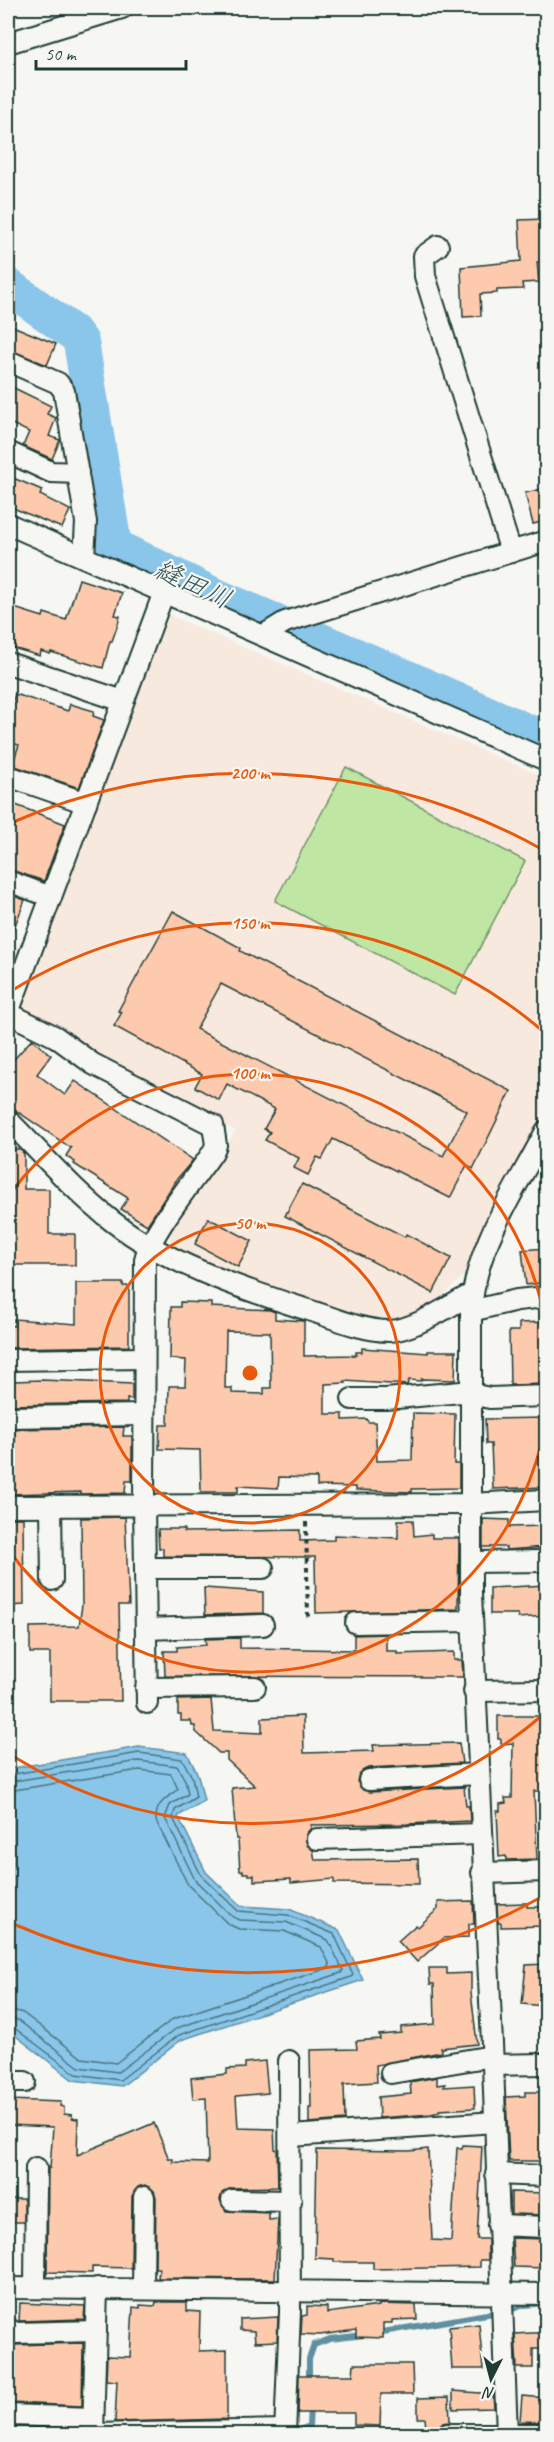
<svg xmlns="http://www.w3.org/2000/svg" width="554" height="2442" font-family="Caveat,'Klee One',sans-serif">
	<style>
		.built { fill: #f8e9de }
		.green { fill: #bfe7a3; stroke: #6f926c; stroke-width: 1.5 }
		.water { fill: #8ac6ea; stroke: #5f8fa1; stroke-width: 1.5 }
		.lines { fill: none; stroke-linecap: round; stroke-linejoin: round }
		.shore { stroke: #4a747d; stroke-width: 1.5 }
		.stream { stroke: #5f8fa1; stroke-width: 6 }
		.river { stroke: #8ac6ea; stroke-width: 36 }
		.building { fill: #fecaae; stroke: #1f3d34; stroke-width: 1.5; fill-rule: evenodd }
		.minor-casing { stroke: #1f3d34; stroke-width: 24 }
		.path { stroke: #1f3d34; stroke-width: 4; stroke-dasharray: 4.5 4.5; stroke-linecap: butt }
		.minor { stroke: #f6f6f2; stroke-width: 20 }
		.ring { fill: none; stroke: #e8590c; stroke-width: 3 }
		.labels { text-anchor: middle; stroke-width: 4.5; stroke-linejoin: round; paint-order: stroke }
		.water-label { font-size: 27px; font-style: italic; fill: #345858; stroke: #f6f6f2 }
		.centre { fill: #e8590c; stroke: #f6f6f2; stroke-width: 3 }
		.ring-label { font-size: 18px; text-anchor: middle; font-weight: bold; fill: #e8590c; stroke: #f6f6f2; stroke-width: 4.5; stroke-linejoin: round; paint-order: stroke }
	</style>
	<rect width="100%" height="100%" fill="#f6f6f2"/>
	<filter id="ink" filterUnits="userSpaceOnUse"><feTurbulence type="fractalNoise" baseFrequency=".0167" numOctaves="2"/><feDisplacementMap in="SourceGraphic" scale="12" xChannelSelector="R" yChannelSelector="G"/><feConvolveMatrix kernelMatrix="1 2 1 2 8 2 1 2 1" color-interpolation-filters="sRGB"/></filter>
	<g filter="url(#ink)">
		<polygon class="built" points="169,615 546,778 546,1106 480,1231 472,1267 439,1300 425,1310 406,1317 381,1321 244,1281 175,1251 168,1233 236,1131 93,1055 69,1033 24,1014 20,1003"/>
		<polygon class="green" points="346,767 525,861 455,995 275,901"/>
		<polygon class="water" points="139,1747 187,1753 198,1775 204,1801 178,1816 206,1872 241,1906 289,1909 339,1930 363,1980 181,2040 122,2086 73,2080 8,2030 8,1769"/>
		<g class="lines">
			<g class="shore">
				<polyline points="8,1775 139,1753 182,1759 192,1777 196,1797 175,1810 173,1818 201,1875 238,1911 288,1915 334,1934 353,1975 351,1977 179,2035 120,2080 76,2074 13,2027 8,2025"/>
				<polyline points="8,1782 139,1761 177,1766 185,1780 188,1794 170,1805 165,1818 195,1880 233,1917 240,1920 286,1922 328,1940 343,1970 341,1973 177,2028 118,2072 79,2067 18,2020 8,2018"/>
				<path d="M8 1791 139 1770 171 1774 178 1789C166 1799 155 1803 156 1821L188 1885 228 1924 239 1929 284 1931 321 1947 330 1965 328 1968 173 2019 116 2063 82 2058 23 2013 8 2009"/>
			</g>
			<g class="stream">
				<polyline points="377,2333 510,2310 524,2305 546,2303"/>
				<polyline points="309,2381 309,2359 314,2345 330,2339 364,2335"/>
				<polyline points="292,2434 309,2426 310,2406"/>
			</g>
			<polyline class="river" points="8,286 75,334 81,342 114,546 211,594 403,676 546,740"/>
		</g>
		<g class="building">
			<polygon points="546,219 546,262 537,262 539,282 522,283 523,289 497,290 497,293 480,294 481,316 463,317 461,267 521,261 519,220"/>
			<polygon points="8,324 56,344 47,365 8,349"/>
			<polygon points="8,385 51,406 47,414 56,418 49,436 60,440 52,459 23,446 29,432 8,422"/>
			<polygon points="13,478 42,490 40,495 70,510 62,528 8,506 8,491"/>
			<polygon points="546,488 546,521 533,524 525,493"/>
			<polygon points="79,579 122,593 115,615 120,616 118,624 112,641 110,641 103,668 51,652 50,654 41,651 40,656 13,648 15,644 8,641 8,606 43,617 44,613 66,620"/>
			<polygon points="15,694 68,711 70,704 94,711 93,716 104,720 79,788 12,765 19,745 8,742 8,717"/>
			<polygon points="8,802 65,824 44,881 8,869"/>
			<polygon points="8,894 25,900 8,943"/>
			<path d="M173 911 241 948 240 951 511 1091 473 1169 467 1165 450 1198 333 1139 322 1159 317 1157 308 1175 294 1168 299 1158 265 1140 270 1132 264 1129 275 1109 227 1084 219 1100 195 1087 202 1074 114 1026 122 1012 118 1011ZM221 984 467 1111 443 1156 196 1029Z"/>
			<polygon points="32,1039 51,1055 37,1074 65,1095 75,1081 193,1160 177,1179 147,1225 121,1209 128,1198 74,1164 75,1162 66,1156 71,1148 8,1105 8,1066"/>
			<polygon points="8,1149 20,1149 24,1154 24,1189 49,1189 49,1234 75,1234 75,1265 8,1265"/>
			<polygon points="302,1184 405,1237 406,1234 451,1258 433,1293 285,1216"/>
			<polygon points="208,1218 252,1241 238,1267 195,1244"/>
			<polygon points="546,1248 546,1282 526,1285 522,1250"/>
			<polygon points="76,1283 123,1283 123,1286 129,1286 129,1346 8,1348 8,1325 14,1326 14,1319 76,1324"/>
			<path d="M180 1302 211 1303V1307L270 1310 275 1312V1319L304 1321V1356L356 1355V1352H362V1348L428 1353V1351H456L455 1380 421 1379V1381L409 1380 407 1385 345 1381 346 1383 325 1384V1414H343V1420L367 1419 368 1422H375L377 1461 412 1460 413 1413 455 1414 454 1464H459V1488L412 1489V1492L356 1490V1487L317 1486V1478L279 1477 278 1488 238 1486V1492H201L200 1450 159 1449 160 1425H168L169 1386H185L186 1360 170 1359 171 1307H180ZM226 1331 270 1332 271 1388H264V1394L232 1393V1388H225Z"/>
			<polygon points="546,1322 546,1384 510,1385 509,1331 519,1331 519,1323"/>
			<polygon points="42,1380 132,1384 132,1400 127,1399 127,1403 8,1405 8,1386 14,1386 14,1381"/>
			<polygon points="546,1418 546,1487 493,1489 491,1444 486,1444 485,1419"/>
			<polygon points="124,1427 123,1436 132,1436 132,1481 126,1481 125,1493 81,1494 81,1492 8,1494 8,1441 15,1441 14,1429"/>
			<polygon points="125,1517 129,1605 119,1605 121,1701 50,1701 50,1653 30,1653 30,1627 79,1626 82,1605 81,1518"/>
			<polygon points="8,1518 23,1518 24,1605 8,1606"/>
			<polygon points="483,1519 509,1520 509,1527 546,1526 546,1547 506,1550 506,1547 483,1547"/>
			<polygon points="398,1520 413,1520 414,1536 432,1534 432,1538 459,1538 458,1609 316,1613 315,1557 163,1556 163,1548 159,1548 158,1529 184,1529 184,1532 300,1530 300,1541 334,1540 334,1535 398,1538"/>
			<polygon points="546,1585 546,1616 518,1618 518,1614 490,1614 490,1588"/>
			<polygon points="204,1588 263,1592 263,1613 205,1615"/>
			<polygon points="386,1634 386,1651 397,1651 397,1654 454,1652 454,1660 462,1660 463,1677 165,1676 164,1651 177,1651 177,1647 206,1645 205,1639 240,1638 240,1648 354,1650 354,1635"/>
			<polygon points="211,1699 214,1731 262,1733 262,1718 303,1716 304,1753 374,1751 373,1745 459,1743 462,1763 368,1768 359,1774 357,1781 363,1790 370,1792 464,1787 466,1806 469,1806 470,1821 407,1824 311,1825 311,1828 306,1834 307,1845 313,1850 315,1860 418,1859 419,1884 334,1883 334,1879 291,1883 291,1879 254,1881 254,1875 248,1875 248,1873 243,1873 243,1870 240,1871 238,1839 236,1839 232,1788 255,1786 227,1760 227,1753 219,1753 195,1731 195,1726 192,1726 191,1721 181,1721 181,1715 178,1715 178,1700"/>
			<polygon points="498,1716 546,1716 546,1791 534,1791 537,1859 506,1860 506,1856 499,1857 497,1811 500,1811 500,1804 506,1803 505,1798 512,1798 513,1743 501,1744 501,1739 498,1739"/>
			<polygon points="473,1901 474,1924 469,1924 469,1937 444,1938 417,1962 398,1941 416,1925 418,1927 438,1909 438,1902"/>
			<polygon points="527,1903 527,1907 546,1907 546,1926 501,1927 501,1923 498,1923 497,1904"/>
			<polygon points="546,1964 546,2006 522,2004 526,1965"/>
			<polygon points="429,1968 447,1968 447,1974 471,1973 471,1992 477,2044 441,2048 441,2052 376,2065 377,2082 344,2084 345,2120 309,2123 309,2108 311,2108 310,2050 357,2049 356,2041 380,2039 379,2035 401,2033 401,2027 435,2024 434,1984 430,1984"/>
			<polygon points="265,2061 268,2093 236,2096 238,2128 274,2129 275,2149 277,2150 278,2187 232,2188 222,2193 220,2200 226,2211 269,2213 269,2220 278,2219 275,2279 158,2278 159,2268 155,2268 156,2197 154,2191 145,2185 138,2187 132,2196 131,2268 92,2267 92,2273 47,2272 48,2168 50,2168 53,2127 8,2125 8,2100 61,2102 60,2106 64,2107 64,2114 72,2115 72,2118 78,2119 77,2155 154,2123 169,2159 173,2159 173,2162 208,2163 206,2098 193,2099 191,2078 227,2074 227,2069 245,2068 245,2063"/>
			<polygon points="437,2077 437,2085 445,2084 444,2087 474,2085 475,2108 439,2110 439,2112 431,2114 379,2118 378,2097 411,2094 410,2082"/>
			<polygon points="525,2092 543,2092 546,2161 509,2161 506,2097 525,2096"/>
			<polygon points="463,2145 482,2146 477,2239 488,2239 488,2260 480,2260 480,2267 373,2269 373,2262 334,2262 334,2259 315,2258 317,2150 409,2151 428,2149 432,2240 451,2241 457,2148 462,2148"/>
			<polygon points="511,2192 546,2193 546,2215 511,2214"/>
			<rect x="8" y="2199" width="16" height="23"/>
			<polygon points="512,2238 546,2239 546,2268 514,2267"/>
			<polygon points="156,2302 187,2302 187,2311 200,2312 199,2351 227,2350 227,2419 115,2422 117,2381 106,2380 107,2356 130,2357 133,2307 140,2308 140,2305 155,2306"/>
			<polygon points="20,2303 85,2306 84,2319 19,2321"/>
			<polygon points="379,2304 416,2305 417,2319 392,2320 392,2323 383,2323 383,2338 356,2337 356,2330 320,2335 301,2334 302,2316 307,2315 307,2306 327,2307 327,2313 379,2306"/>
			<polygon points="278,2317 277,2341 255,2342 254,2331 240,2330 240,2319"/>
			<polygon points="479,2324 483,2369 452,2369 449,2327"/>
			<polygon points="532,2333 546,2333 546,2349 533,2349 533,2368 517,2368 515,2334"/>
			<polygon points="8,2343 14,2345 83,2343 82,2406 9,2403"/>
			<polygon points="354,2364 412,2364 413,2394 381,2394 380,2426 354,2425 354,2413 298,2413 299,2375 353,2375"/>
			<polygon points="453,2391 493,2394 494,2408 453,2409"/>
			<polygon points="522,2396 546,2398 546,2422 520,2421"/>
			<polygon points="449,2397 450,2422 442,2423 437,2428 426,2428 425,2418 418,2418 418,2398"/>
		</g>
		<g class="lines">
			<g class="minor-casing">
				<g id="minor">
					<polyline points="8,43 122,8"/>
					<polyline points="438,246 424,256 425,276 511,552"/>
					<polyline points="8,361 58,383 64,391 86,522 84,557"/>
					<polyline points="8,452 51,472 78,473"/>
					<polyline points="8,524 546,760"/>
					<polyline points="264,635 285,622 546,541"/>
					<polyline points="8,663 123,701"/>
					<polyline points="8,776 86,803"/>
					<polyline points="8,881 51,897"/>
					<path d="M8 1013 56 1037 93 1064 213 1125 216 1145 213 1152C197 1176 149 1234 145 1260L144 1504 147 1703"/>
					<polyline points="8,1013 164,592"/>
					<path d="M8 1120C42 1154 75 1192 112 1221 165 1262 239 1288 302 1308 330 1316 360 1331 389 1331 414 1330 450 1305 472 1294"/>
					<polyline points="471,1311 517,1300 546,1297"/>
					<polyline points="8,1360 144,1358"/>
					<polyline points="352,1399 386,1399 461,1392 490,1398 546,1396"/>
					<polyline points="8,1417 144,1415"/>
					<polyline points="51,1505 52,1580"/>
					<polyline points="8,1506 470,1504 546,1500"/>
					<polyline points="471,1562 546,1561"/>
					<polyline points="145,1568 263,1568"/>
					<polyline points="356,1623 472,1621"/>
					<polyline points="147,1629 263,1625"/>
					<polyline points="146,1688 255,1687"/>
					<polyline points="474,1691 546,1690"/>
					<polyline points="369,1780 478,1774"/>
					<polyline points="317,1839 481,1834"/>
					<polyline points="482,1873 546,1871"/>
					<polyline points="493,2065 546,2064"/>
					<polyline points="391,2073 492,2056"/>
					<polyline points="8,2082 25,2082"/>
					<polyline points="291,2136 495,2122"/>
					<polyline points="496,2174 546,2176"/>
					<polyline points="232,2200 291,2201"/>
					<polyline points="498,2225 546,2227"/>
					<polyline points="8,2288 546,2294"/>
					<polyline points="35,2288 36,2168"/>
					<polyline points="143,2289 144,2197"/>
					<polyline points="8,2328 14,2333 96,2331"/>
					<polyline points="8,2415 93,2418"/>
					<polyline points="93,2434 285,2430"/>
					<polyline points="93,2434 97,2288"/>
					<polyline points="285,2434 290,2312 289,2061"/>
					<polyline points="447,2434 546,2434"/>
					<path d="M507 2434 493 2065 471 1594V1311C475 1245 517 1188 546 1131"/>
				</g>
			</g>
			<polyline class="path" points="306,1522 308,1618"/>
			<use href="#minor" class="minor"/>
		</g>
	</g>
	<g class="ring">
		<circle cx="250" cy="1373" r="150"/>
		<path d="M546 1420A300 300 0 0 1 9 1551M9 1195A300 300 0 0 1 546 1326"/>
		<path d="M545 1713A450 450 0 0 1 8 1753M8 993A450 450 0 0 1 545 1033"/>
		<path d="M545 1895A600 600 0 0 1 11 1923M11 823A600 600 0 0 1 545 851"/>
	</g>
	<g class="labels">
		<g class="water-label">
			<text transform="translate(193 584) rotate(25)" y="9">縫田川</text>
		</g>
	</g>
	<circle cx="250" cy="1373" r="9" class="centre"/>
	<g class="ring-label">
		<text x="250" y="779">200 m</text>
		<text x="250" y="929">150 m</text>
		<text x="250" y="1079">100 m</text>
		<text x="250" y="1229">50 m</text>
	</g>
	<rect width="554" height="2442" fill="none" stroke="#f6f6f2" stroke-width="30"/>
	<rect x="15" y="15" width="524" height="2412" fill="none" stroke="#1f3d34" stroke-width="2" filter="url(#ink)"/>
	<g transform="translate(491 2379) rotate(186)" stroke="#f6f6f2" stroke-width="4.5" paint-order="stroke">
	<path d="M0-4.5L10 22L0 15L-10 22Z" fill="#1f3d34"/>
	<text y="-9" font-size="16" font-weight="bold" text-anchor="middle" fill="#1f3d34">N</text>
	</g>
	<path d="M36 60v9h150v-9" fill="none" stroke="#1f3d34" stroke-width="3"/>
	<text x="45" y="60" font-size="18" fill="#1f3d34" stroke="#f6f6f2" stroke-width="4.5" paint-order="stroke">50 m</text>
</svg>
